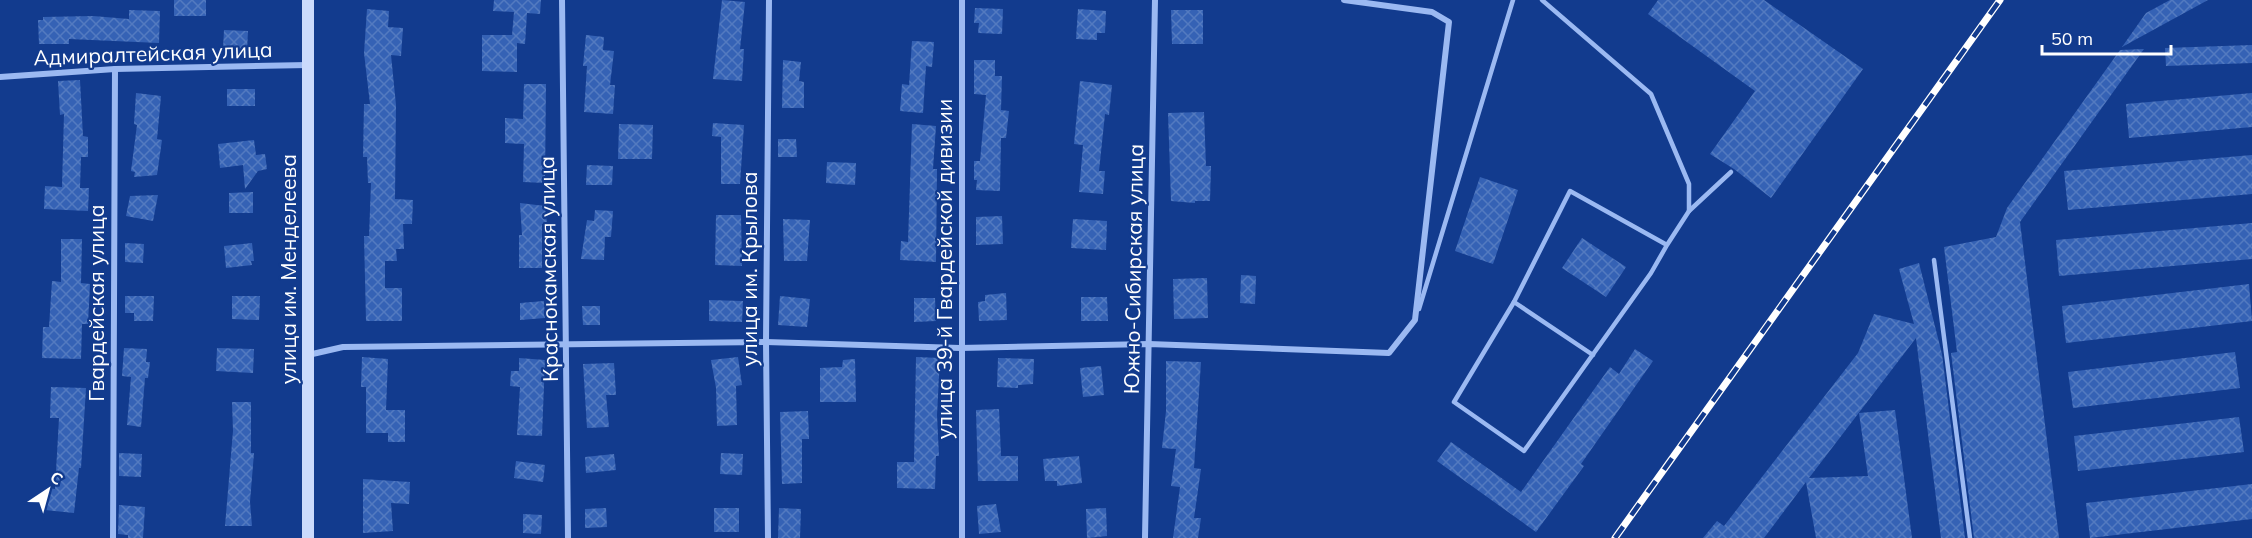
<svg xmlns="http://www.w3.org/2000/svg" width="2252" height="538" font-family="Mulish,sans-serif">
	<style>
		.building { fill: url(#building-cross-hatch) }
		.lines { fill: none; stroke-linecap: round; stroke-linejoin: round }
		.service { stroke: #9bb9f2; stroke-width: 4.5 }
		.minor { stroke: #9bb9f2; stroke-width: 6 }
		.secondary { stroke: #cadafc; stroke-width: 12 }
		.rail-casing { stroke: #fff; stroke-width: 7 }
		.rail { stroke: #123b8e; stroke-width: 4.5; stroke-dasharray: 14; stroke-linecap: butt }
		.labels { text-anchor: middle; stroke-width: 4.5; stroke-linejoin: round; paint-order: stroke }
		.street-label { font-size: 21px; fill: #fff; stroke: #123b8e }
	</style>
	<defs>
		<pattern id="building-cross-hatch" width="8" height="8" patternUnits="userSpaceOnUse" patternTransform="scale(1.5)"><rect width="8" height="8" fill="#3562b5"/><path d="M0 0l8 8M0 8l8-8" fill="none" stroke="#537ac0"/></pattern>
	</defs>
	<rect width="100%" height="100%" fill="#123b8e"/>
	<g class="building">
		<rect x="174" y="0" width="32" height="16"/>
		<polygon points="494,0 541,0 540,14 527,13 525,44 517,43 517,72 482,71 482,35 512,35 514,12 493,11"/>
		<polygon points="722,0 745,2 740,49 744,49 742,81 713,79"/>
		<polygon points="1658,0 1764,0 1863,69 1771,198 1734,169 1710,154 1755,91 1648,14"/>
		<polygon points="2170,0 2208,0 2122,47 2146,13"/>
		<polygon points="975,8 1003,9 1002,34 978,33 979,23 974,23"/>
		<polygon points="367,9 389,11 388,27 403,28 401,56 391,55 396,105 395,199 413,200 412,224 403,224 404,249 396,249 397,261 385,261 385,288 402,288 402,321 366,321 364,236 369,236 371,183 368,183 367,157 363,157 364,104 370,104 364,53"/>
		<polygon points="1078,9 1106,11 1105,33 1097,33 1097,40 1076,39"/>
		<polygon points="129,10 160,11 159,43 69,39 69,44 39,44 38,20 43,20 43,17 93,16 129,19"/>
		<polygon points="1171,10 1203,10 1203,44 1172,44"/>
		<polygon points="224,30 248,31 247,51 223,49"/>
		<polygon points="586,35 604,37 603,50 614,51 610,85 615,85 613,114 584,112 587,66 583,66"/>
		<polygon points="912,41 934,42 932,67 926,66 923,113 900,111 902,84 909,85"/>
		<polygon points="2252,45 2252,63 2166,66 2165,48"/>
		<polygon points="2144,49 2020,222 2059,538 1974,538 1951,353 1957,352 1944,247 1996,237 2007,208 2120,50"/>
		<polygon points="783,60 801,62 799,81 804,82 804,108 782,108"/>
		<polygon points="974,60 995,60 995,76 1002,76 1001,110 1009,111 1006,138 1001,138 1000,191 976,190 977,180 974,180 974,161 980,161 986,95 974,94"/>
		<polygon points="80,80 83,136 88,137 88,157 81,157 80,188 89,188 88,211 44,209 45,186 62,187 64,114 60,115 58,81"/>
		<polygon points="1080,81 1112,85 1109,115 1105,114 1099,171 1105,171 1103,194 1079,192 1083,145 1074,144"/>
		<polygon points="524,84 546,84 545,183 523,182 524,144 505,143 505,118 523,119"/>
		<rect x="227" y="89" width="28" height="17"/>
		<polygon points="136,93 161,96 157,139 162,140 157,175 134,177 135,172 131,171 137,125 134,124"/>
		<polygon points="2252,93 2252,127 2129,138 2126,104"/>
		<polygon points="1204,112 1206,166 1211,166 1210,201 1195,201 1195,203 1171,201 1168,113"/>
		<polygon points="713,123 744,125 740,184 721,184 721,137 712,136"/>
		<polygon points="619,124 653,125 652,159 618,159"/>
		<polygon points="912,124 936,126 933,169 937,169 936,262 900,260 901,241 908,242"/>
		<polygon points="778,139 796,139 797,157 778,157"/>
		<polygon points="254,140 256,155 265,154 267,169 258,171 245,189 243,165 220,168 218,144"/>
		<polygon points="2252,155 2252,194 2068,210 2064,171"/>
		<polygon points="827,162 856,163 855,185 826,183"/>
		<polygon points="587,165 613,166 612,185 586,185"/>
		<polygon points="1480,177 1518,190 1493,264 1455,251"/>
		<polygon points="253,192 253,213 229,213 229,193"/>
		<polygon points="158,195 153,221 126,216 130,196"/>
		<polygon points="520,203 545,206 547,224 542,224 542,268 519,268 519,235 522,235"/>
		<polygon points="595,210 613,211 611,237 605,237 604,260 581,259 587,220 594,221"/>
		<polygon points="716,215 741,215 742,266 715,265"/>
		<polygon points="1002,216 1003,244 976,245 976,217"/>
		<polygon points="783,219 810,220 807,261 784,261"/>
		<polygon points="1073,219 1107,221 1106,250 1071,248"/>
		<polygon points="2252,223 2252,259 2059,276 2056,240"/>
		<polygon points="1582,238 1626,267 1606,297 1562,268"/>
		<polygon points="61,239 82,239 81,283 90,284 88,324 82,324 81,359 42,358 43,327 49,327 52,281 61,282"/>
		<polygon points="125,243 144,244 143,263 125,262"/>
		<polygon points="252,243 254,261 251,261 252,265 226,268 224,246"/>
		<polygon points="1919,263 1942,354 1965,538 1941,538 1916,338 1809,478 1868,476 1859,413 1895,410 1912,538 1816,538 1806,482 1764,538 1703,538 1717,521 1724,526 1858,353 1874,314 1914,324 1899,269"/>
		<polygon points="1241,275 1256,276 1255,304 1240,303"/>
		<polygon points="1207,278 1208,318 1174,319 1173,279"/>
		<polygon points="2249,284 2252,321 2066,343 2062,306"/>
		<polygon points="1006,293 1007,320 979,321 978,302 985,301 985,295"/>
		<polygon points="125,296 154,296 153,321 134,321 134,313 125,313"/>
		<polygon points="232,296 260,296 259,320 232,319"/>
		<polygon points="780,296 810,299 807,327 778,325"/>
		<polygon points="1081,297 1107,297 1108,321 1081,321"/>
		<polygon points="914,298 935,298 936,321 914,322"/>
		<polygon points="709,300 743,301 742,322 709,321"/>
		<polygon points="544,301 545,318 520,320 520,303"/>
		<polygon points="582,306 600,306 600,325 583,325"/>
		<polygon points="124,348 147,349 146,362 150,362 148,378 145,378 141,427 127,425 131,377 122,376"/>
		<polygon points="217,348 254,349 253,373 216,371"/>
		<polygon points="1635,349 1653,361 1581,464 1584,466 1536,532 1437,461 1451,442 1521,492 1610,367 1619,374"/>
		<polygon points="2235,352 2240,388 2073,408 2068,372"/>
		<polygon points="362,357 388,359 386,410 405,410 405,442 388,442 388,433 366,433 366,387 361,387"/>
		<polygon points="738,357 742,385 736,386 737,425 717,426 716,388 711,360"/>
		<polygon points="916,357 940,358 937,415 939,456 936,456 935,489 897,488 897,462 914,462"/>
		<polygon points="519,358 545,360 542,436 517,435 520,387 510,386 511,371 519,371"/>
		<polygon points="998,358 1034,359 1033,384 1018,385 1018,388 997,387"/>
		<polygon points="855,359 856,402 820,402 820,368 842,367 843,360"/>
		<polygon points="1166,361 1201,362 1194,468 1201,469 1194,518 1201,518 1198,538 1173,538 1180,487 1171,486 1176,449 1162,448 1166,411"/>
		<polygon points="614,363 616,395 606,395 609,427 587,428 583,364"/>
		<polygon points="1101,366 1104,395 1083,397 1080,368"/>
		<polygon points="51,387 86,388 81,468 79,468 74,513 45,510 47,488 55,489 59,418 50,418"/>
		<polygon points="232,402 251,402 251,453 254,453 250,502 252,526 225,526 233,431"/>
		<polygon points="999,409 1001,456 1018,456 1018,481 978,481 976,410"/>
		<polygon points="808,411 809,439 802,439 802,483 782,484 780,412"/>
		<polygon points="2239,417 2244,452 2078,471 2074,436"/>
		<polygon points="119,453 142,454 141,477 119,476"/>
		<polygon points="721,453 743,454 742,475 720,474"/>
		<polygon points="614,454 616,470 586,473 585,457"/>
		<polygon points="1079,456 1082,483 1057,486 1057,481 1045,481 1043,459"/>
		<polygon points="516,461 545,465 543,482 514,478"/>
		<polygon points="363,479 410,482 409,504 391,503 393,531 363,533"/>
		<polygon points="2252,484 2252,519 2090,538 2086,503"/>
		<polygon points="996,504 1001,532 979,534 977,506"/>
		<polygon points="119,505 145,507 143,538 128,538 128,535 118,534"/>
		<polygon points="606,508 607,527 585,528 585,509"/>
		<rect x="714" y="508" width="25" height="24"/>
		<polygon points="779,508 801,509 800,538 778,538"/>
		<polygon points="1106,508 1107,536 1087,538 1086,509"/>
		<polygon points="523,514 542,515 541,534 523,533"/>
	</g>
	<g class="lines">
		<g class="service">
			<polyline points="1542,0 1651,94 1689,184 1689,211 1667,245 1570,191 1514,302 1454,402 1524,451 1651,273 1667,245"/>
			<polyline points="1689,211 1731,172"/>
			<polyline points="1934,260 1970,538"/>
			<polyline points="1514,302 1593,355"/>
			<polyline points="1419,309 1513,0"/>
		</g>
		<g class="minor">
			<polyline points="562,0 568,538"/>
			<polyline points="962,0 962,538"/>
			<polyline points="0,77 115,69 308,65"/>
			<polyline points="308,355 343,347 766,342 960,348 1149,344 1389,353 1415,320 1449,22 1432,12 1344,0"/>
			<polyline points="113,538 115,69"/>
			<polyline points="768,538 766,342 769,0"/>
			<polyline points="1145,538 1155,0"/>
		</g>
		<polyline class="secondary" points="308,0 308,538"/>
		<g class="rail-casing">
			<polyline id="rail" points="1615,538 2000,0"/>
		</g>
		<use href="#rail" class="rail"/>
	</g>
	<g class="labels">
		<g class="street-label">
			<text transform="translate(153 54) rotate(-2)" y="7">Адмиралтейская улица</text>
			<text transform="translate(289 269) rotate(-90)" y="7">улица им. Менделеева</text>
			<text transform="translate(549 269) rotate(-91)" y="7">Краснокамская улица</text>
			<text transform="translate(750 269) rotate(-90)" y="7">улица им. Крылова</text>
			<text transform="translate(945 269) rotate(-90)" y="7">улица 39-й Гвардейской дивизии</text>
			<text transform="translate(1134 269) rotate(-89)" y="7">Южно-Сибирская улица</text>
			<text transform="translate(97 303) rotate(-90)" y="7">Гвардейская улица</text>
		</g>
	</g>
	<g transform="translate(48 490) rotate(36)" stroke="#123b8e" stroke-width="4.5" paint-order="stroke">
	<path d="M0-4.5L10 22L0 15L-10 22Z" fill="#ffffff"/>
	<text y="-9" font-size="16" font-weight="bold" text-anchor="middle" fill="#ffffff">С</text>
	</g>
	<path d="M2042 45v9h129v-9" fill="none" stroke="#ffffff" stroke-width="3"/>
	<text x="2051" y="45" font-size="18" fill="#ffffff" stroke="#123b8e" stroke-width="4.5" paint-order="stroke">50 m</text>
</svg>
